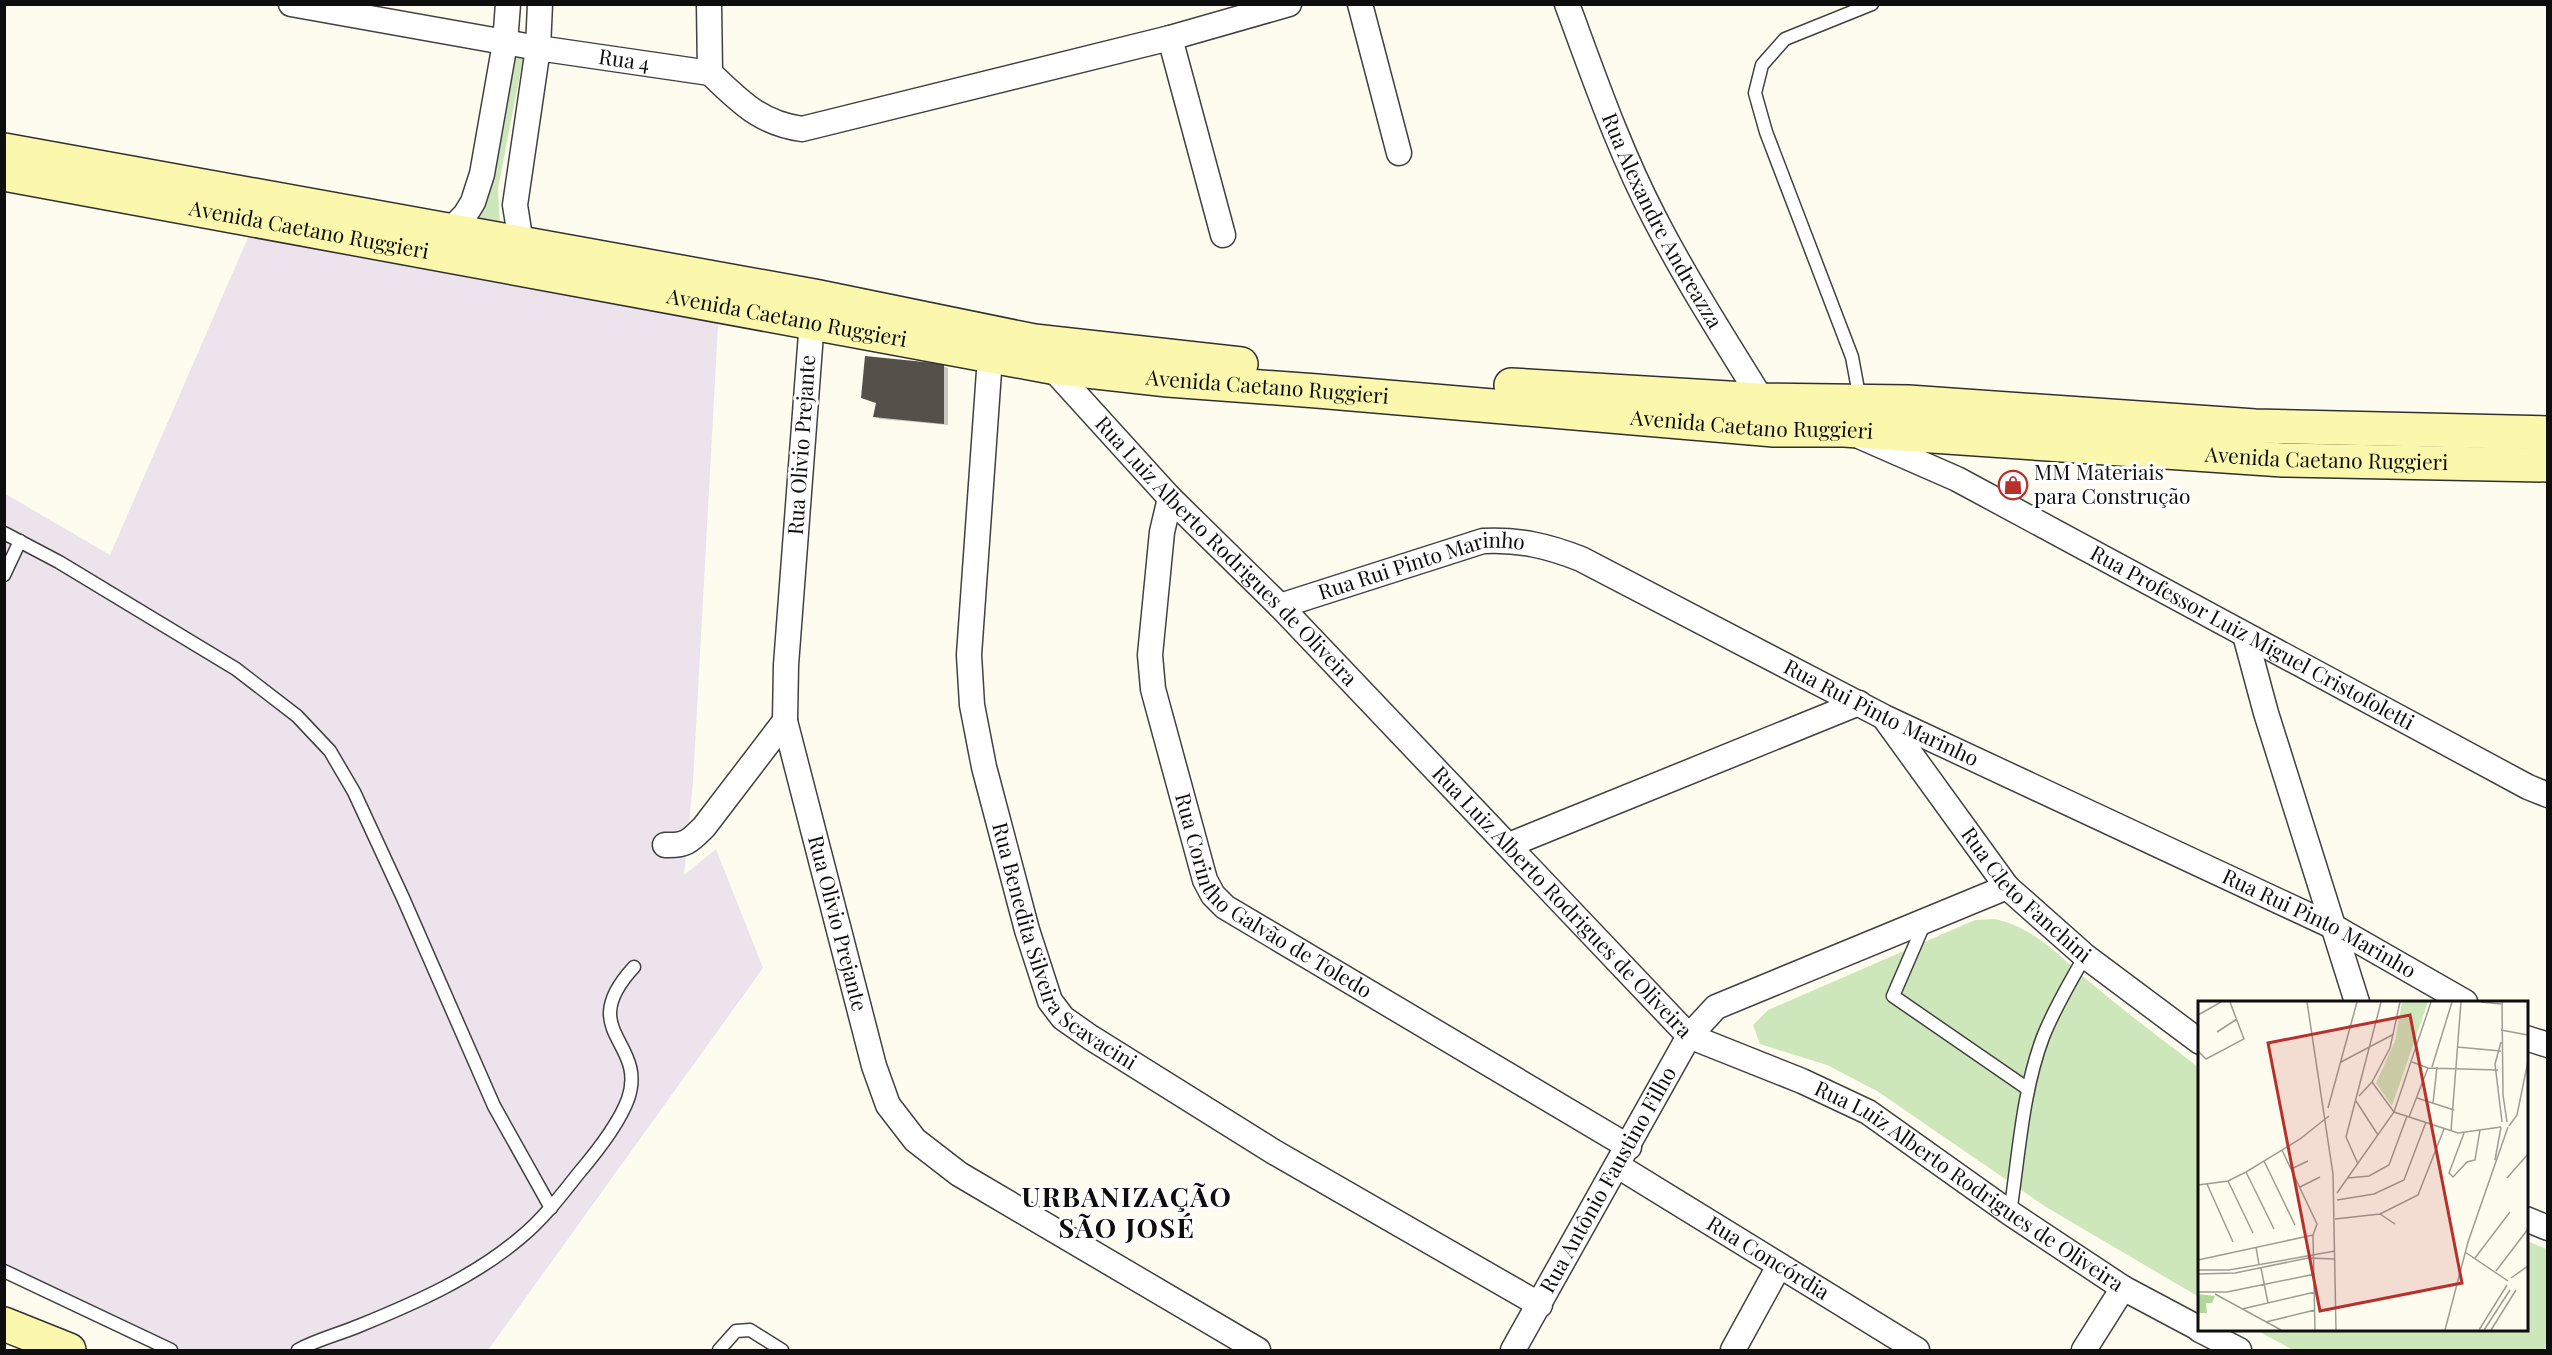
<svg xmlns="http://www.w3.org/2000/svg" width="2552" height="1355" font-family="'Playfair Display',serif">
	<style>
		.industrial { fill: #ece3ec }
		.green { fill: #cee7ba }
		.shadow { fill: #0003 }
		.building { fill: #56504b }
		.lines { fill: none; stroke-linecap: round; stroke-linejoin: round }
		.service-casing { stroke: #414141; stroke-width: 15 }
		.minor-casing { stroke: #414141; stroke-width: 27 }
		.secondary-casing { stroke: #303030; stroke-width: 36 }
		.service { stroke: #fff; stroke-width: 12 }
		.minor { stroke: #fff; stroke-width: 24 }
		.secondary { stroke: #fbf8ae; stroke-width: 33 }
		.labels { text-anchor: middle; stroke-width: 6; stroke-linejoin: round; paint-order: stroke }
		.street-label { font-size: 21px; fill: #0e0e0e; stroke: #fff }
		.poi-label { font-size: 21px; fill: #0e0e0e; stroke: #fff; text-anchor: start }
		.district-label { font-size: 27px; font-weight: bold; letter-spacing: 1.5px; fill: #0e0e0e; stroke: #fff }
		.inset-road { fill: none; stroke: #9e9d95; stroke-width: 1.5 }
		.view { fill: #b7312c; fill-opacity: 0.15; stroke: #b7312c; stroke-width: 3 }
		.inset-edge { fill: none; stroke: #0e0e0e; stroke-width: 3 }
	</style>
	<rect width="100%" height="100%" fill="#fefcef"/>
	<polygon class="industrial" points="250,233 719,308 693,782 684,875 716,849 763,968 488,1350 160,1350 102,1326 5,1280 4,493 110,555"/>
	<g class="green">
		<polygon points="518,54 523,59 498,188 500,227 475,223 485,204 514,58"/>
		<path d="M1995 919C2039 929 2063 961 2097 988 2130 1016 2165 1041 2199 1068V1297L2046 1207 1877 1091 1827 1065 1760 1044 1753 1025 1768 1010 1975 920Z"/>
		<polygon points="2527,1241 2547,1249 2547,1350 2293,1350 2256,1330 2526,1330"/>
	</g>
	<polygon class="shadow" points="943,366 948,368 948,425 880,419 875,416 877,403 863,397"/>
	<polygon class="building" points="865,356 944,364 944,424 873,417 876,403 861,398"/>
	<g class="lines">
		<g class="service-casing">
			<g id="service">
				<polyline points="1860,400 1852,357 1766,132 1755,93 1762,65 1785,39 1872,4"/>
				<polyline points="4,533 59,562 236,669 297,716 330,751 354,792 403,898 494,1106 551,1208"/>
				<polyline points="4,575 20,541"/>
				<polyline points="1925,922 1893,996 2028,1089"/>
				<path d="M2010 1213C2019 1155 2022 1093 2043 1037 2054 1009 2070 982 2085 956"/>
				<polyline points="4,1271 171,1350"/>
				<path d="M298 1350C318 1339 340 1334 361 1325 415 1303 474 1277 520 1238 542 1220 560 1197 578 1174 595 1154 619 1124 628 1099 648 1041 574 1032 634 967"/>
				<polyline points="719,1350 736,1331 750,1330 782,1350"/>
			</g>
		</g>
		<g class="minor-casing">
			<g id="minor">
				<path id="s1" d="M291 4 538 48 710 73"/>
				<path d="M709 4 710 73C740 101 759 123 802 129L1170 38 1289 4"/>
				<polyline points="1360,4 1399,153"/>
				<path id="s2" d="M1567 4C1594 77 1619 150 1655 219 1687 281 1725 340 1762 400L1766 410"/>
				<polyline points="1170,38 1223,235"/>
				<polyline points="450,230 465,215 473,202 482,174 505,43 508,4"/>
				<polyline points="521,243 515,205 538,48 540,4"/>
				<path id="s3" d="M813 307 786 665 785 721 874 1066 888 1105 915 1140 959 1174 1258 1350"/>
				<path id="s4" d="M990 357 969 655 972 705 984 767 1027 930 1050 1001 1063 1018 1090 1037 1274 1152 1540 1305"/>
				<path id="s5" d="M1051 367 1170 498 1280 606 1689 1036 1802 1081 1868 1112 2010 1213 2123 1288 2200 1329"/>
				<path id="s6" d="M1861 437 1957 479 2528 787 2548 795"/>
				<path id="s7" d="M1170 498 1162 532 1150 655 1153 689 1205 880 1213 895 1225 907 1629 1147"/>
				<path id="s8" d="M1280 606 1483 541C1518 539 1548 546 1581 559L1884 717 2334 927 2465 1002"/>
				<polyline points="2245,635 2266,713 2357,1002"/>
				<path id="s9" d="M1886 720 2007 887 2085 956 2200 1042"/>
				<path d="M665 845C686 846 690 841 704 827L785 721"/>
				<polyline points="1509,845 1859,703"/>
				<polyline points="2526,1038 2548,1045"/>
				<path id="s10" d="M1618 1166 1917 1350"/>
				<polyline points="2526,1219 2548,1228"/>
				<polyline points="2200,1330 2239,1350"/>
				<path id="s11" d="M1513 1350 1689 1036 1716 1007 2007 887"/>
				<polyline points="1733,1350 1779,1266"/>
				<polyline points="2084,1350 2123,1288"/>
			</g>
		</g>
		<g class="secondary-casing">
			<g id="secondary">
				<polyline points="4,150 814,296 1034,341 1241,364"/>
				<path id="s12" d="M4 174 1051 367 1168 380 1317 391 1774 430H1844L2283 460 2548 465"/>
				<polyline points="1511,385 1762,400 1908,402 2255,426 2548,433"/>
				<polyline points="4,1324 69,1350"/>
			</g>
		</g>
		<use href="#service" class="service"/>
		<use href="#minor" class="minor"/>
		<use href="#secondary" class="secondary"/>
	</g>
	<defs>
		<g id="shop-ring" transform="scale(1.5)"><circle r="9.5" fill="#fff" stroke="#b7312c" stroke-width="1.5"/><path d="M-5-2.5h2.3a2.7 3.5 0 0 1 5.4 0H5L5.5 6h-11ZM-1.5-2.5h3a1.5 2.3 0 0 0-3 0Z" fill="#b7312c"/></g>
	</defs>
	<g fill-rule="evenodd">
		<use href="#shop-ring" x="2013" y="485"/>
	</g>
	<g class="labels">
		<g class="street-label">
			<text dy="7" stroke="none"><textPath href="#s1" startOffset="338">Rua 4</textPath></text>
			<text dy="7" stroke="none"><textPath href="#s2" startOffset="237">Rua Alexandre Andreazza</textPath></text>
			<text dy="7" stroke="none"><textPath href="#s12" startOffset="310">Avenida Caetano Ruggieri</textPath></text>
			<text dy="7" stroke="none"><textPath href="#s12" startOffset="796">Avenida Caetano Ruggieri</textPath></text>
			<text dy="7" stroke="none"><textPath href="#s12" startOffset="1282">Avenida Caetano Ruggieri</textPath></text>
			<text dy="7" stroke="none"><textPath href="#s12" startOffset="1768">Avenida Caetano Ruggieri</textPath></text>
			<text transform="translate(802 445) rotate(-86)" y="7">Rua Olivio Prejante</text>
			<text dy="7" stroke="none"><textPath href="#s12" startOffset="2344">Avenida Caetano Ruggieri</textPath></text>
			<text dy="7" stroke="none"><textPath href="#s5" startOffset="254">Rua Luiz Alberto Rodrigues de Oliveira</textPath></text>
			<text dy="7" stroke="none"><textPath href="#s8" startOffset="148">Rua Rui Pinto Marinho</textPath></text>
			<text dy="7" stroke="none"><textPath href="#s6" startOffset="440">Rua Professor Luiz Miguel Cristofoletti</textPath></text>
			<text dy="7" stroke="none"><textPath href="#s8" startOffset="651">Rua Rui Pinto Marinho</textPath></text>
			<text dy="7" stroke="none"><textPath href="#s7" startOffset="447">Rua Corintho Galvão de Toledo</textPath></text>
			<text dy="7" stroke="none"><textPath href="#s9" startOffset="225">Rua Cleto Fanchini</textPath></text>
			<text dy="7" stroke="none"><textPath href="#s5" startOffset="740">Rua Luiz Alberto Rodrigues de Oliveira</textPath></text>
			<text dy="7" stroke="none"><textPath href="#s3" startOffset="624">Rua Olivio Prejante</textPath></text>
			<text dy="7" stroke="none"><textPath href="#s8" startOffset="1137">Rua Rui Pinto Marinho</textPath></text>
			<text dy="7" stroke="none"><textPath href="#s4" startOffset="616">Rua Benedita Silveira Scavacini</textPath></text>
			<text dy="7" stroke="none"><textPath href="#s11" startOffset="195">Rua Antônio Faustino Filho</textPath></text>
			<text dy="7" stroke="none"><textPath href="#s5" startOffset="1244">Rua Luiz Alberto Rodrigues de Oliveira</textPath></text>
			<text dy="7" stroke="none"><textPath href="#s10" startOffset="176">Rua Concórdia</textPath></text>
		</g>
		<g class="poi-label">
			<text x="2034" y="480">MM Materiais<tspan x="2034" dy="24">para Construção</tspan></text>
		</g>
		<g class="district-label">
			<text x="1127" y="1207">URBANIZAÇÃO<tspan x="1127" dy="31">SÃO JOSÉ</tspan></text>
		</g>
	</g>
	<g transform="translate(2198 1001)">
		<rect width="330" height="330" fill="#fefcef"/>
		<path d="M204 1H230L194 105 178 82 197 40Z" fill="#cee7ba"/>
		<path d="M0 293 17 295 14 302H8L9 312H0Z" fill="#b1d79b"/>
		<path class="inset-road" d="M109 1 135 173 138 329M283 1 303 3M304 1 305 94 309 121M0 14 23 1M303 29 330 34M19 31 39 18M303 41 297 63 304 121M259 46 303 50M0 50 8 58 46 38 32 1M143 61 196 33M214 61 230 67 300 69M234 66 254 1M174 81 196 111 260 132 303 126M161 95 174 81 192 47 202 1M219 97 256 109M158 100 180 134M235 102 239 66M130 107 159 1M211 116 230 67M311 125 319 114 330 60M253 130 263 1M266 132 251 172 255 176 269 161 277 159 282 129M84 149 119 223 115 234 117 329M297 159 303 126M66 160 97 224M160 163 148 136 183 1M93 168 110 160M48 171 76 228M150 177 171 175 191 164 209 115M309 177 330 153M30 180 55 232M9 183 35 241M0 184 30 180 48 171 102 138 131 115M102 186 122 176M139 192 196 111 233 1M139 199 176 193 206 179 228 121M182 213 197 223M137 218 182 213 220 194 246 128M58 246 61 264M267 251 310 280M277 257 312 211M0 259 115 234M63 267 70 302M0 269H31L137 250M298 270 330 228M0 273 37 272 110 257 137 258M313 277 330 265M0 291H29L117 273M17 293 83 329M44 308 117 291M68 321 117 309M247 329 270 241 310 126M281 329 309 284M286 329 312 289M293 329 318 289"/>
		<path class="view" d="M212 14 264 282 122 310 70 42Z"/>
		<rect width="330" height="330" class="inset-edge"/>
	</g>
	<rect width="2552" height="1355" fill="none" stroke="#0e0e0e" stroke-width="12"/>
</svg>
